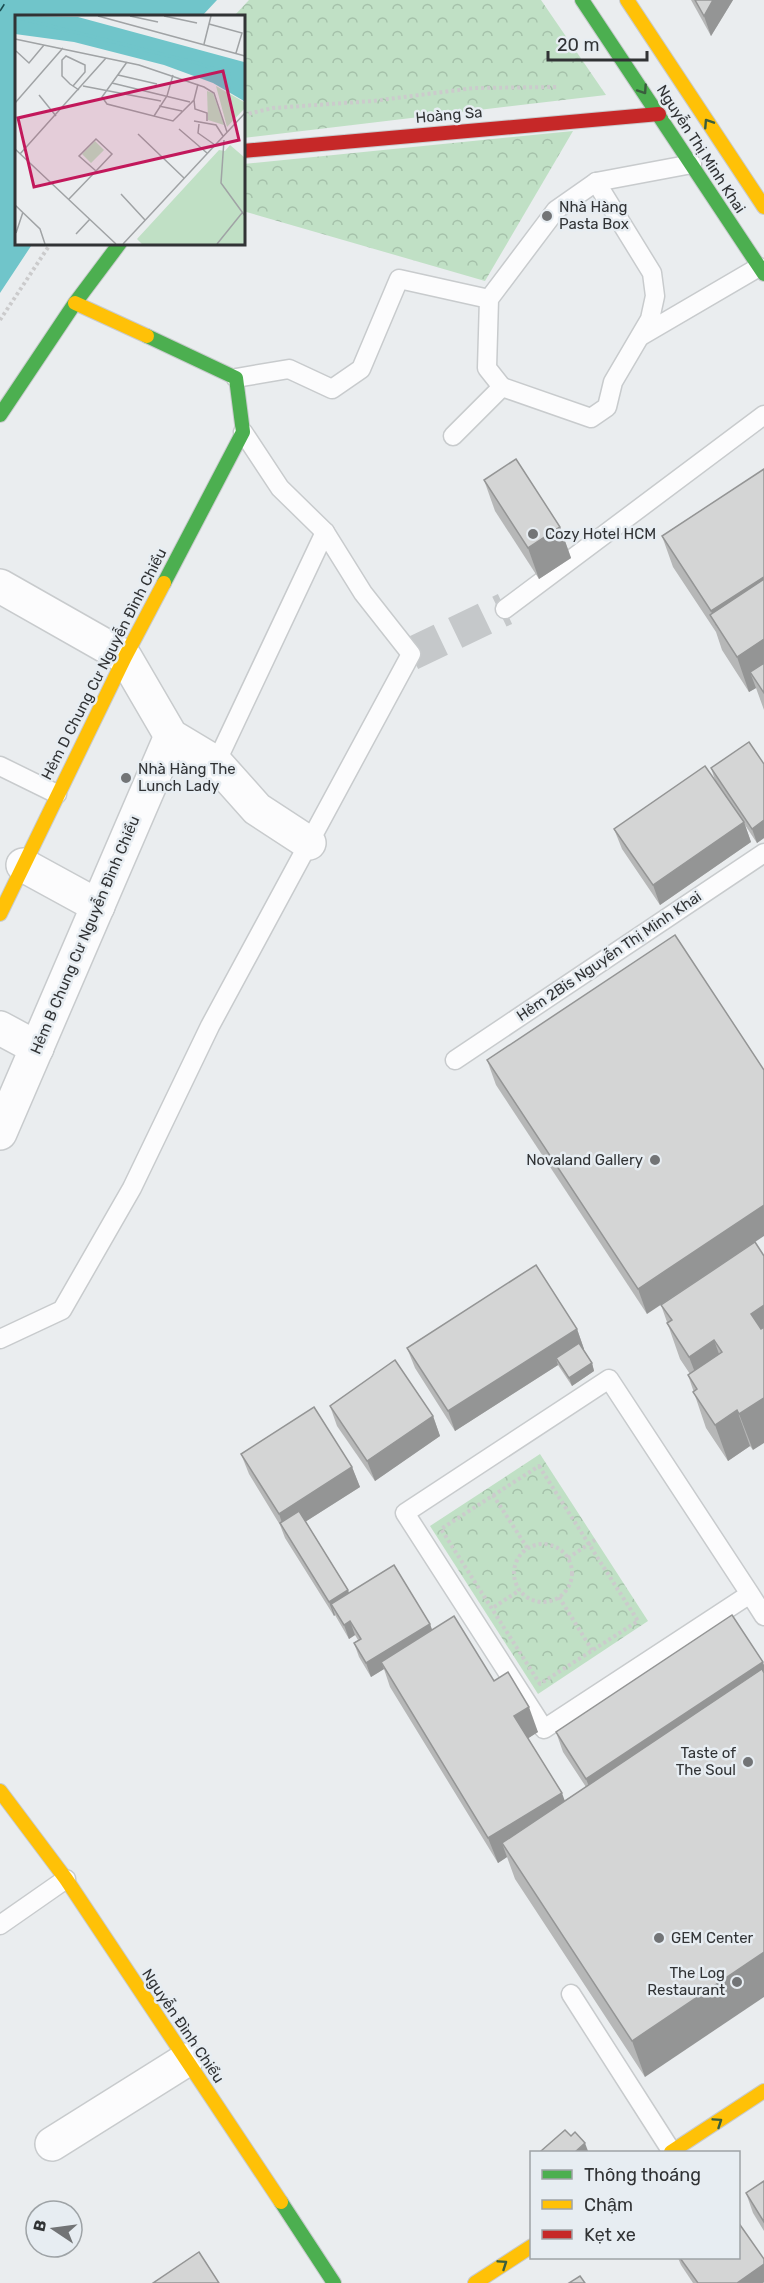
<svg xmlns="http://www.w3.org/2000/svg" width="764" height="2283" font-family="Rubik,sans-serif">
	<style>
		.park { fill: url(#park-crowns) }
		.water { fill: #70c5ca }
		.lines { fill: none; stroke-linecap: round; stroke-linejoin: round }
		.ferry { stroke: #184b4e; stroke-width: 1.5; stroke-dasharray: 8 6; stroke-linecap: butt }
		.street-tunnel { stroke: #c5c8ca; stroke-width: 33; stroke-dasharray: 33 16; stroke-linecap: butt }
		.lane-casing { stroke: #c8cbcd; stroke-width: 21 }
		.street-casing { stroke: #c8cbcd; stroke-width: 36 }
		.fast-casing { stroke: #c8cbcd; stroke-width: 16 }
		.slow-casing { stroke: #c8cbcd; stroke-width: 16 }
		.jam-casing { stroke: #c8cbcd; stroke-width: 16 }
		.path { stroke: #cbcbcc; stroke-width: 4; stroke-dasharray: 3 3; stroke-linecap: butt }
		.lane { stroke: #fcfcfd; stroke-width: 18 }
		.street { stroke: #fcfcfd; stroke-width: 33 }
		.fast { stroke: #4caf50; stroke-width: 14 }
		.slow { stroke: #ffc107; stroke-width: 14 }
		.jam { stroke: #c62828; stroke-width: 14 }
		.wall { fill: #b6b7b7 }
		.shaded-wall { fill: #949595 }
		.building { fill: #d4d5d5; stroke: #949595; stroke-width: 1.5 }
		.oneway { stroke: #3a5e3e }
		.poi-dot { fill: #727476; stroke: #e7edf2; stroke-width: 2 }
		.labels { text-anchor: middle; stroke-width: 5; stroke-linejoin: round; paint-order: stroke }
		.street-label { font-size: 15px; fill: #313335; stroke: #e7edf2 }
		.poi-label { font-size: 15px; fill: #313335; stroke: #e7edf2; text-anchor: start }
		.inset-river { fill: none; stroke: #70c5ca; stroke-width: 3 }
		.inset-road { fill: none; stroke: #a0a3a5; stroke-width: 1.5 }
		.view { fill: #c2185b; fill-opacity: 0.15; stroke: #c2185b; stroke-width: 3 }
		.inset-edge { fill: none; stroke: #313335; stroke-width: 3 }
	</style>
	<defs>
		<pattern id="park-crowns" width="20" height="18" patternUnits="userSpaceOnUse" patternTransform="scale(1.5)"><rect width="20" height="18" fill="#c0e0c5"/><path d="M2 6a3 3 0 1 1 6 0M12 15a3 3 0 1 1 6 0" fill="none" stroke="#a5c1aa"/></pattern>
	</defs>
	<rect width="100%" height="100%" fill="#eaedef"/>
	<g class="park">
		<polygon points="249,0 541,0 606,95 243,138 243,16 234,16"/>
		<polygon points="573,131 485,281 243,211 243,164"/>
		<polygon points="540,1454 648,1621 538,1694 430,1526"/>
	</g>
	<polygon class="water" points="0,0 217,0 202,16 16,16 16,243 33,243 0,293"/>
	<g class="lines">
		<polyline class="ferry" points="0,11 7,0"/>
		<polyline class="street-tunnel" points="411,654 505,609"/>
		<g class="lane-casing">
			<g id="lane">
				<polyline points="641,336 759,267"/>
				<polyline points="236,378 289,369 332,389 361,369 399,279 489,299"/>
				<polyline points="502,387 591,418 607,407 613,382 650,319 655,296 652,273 596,182"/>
				<polyline points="453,436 502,387 487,368 489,299 556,210 596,182 692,164"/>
				<polyline points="505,609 764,415"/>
				<polyline points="216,763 325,532"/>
				<polyline points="0,766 57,794"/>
				<polyline points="455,1060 764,853"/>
				<polyline points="0,1339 62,1310 132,1188 210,1026 411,654 363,593 325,532 280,488 243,432"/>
				<polyline points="750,1594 544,1729 405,1513 609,1379 750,1594 764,1616"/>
				<polyline points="0,1925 66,1879"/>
				<polyline points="571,1994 672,2152"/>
			</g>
		</g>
		<g class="street-casing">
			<g id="street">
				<polyline points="0,586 125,657 171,736 216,763 257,809 309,843"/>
				<polyline points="23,865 98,906"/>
				<polyline points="0,1028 37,1048"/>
				<polyline points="0,1133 171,736"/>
				<polyline points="52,2144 186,2060"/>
			</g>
		</g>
		<g class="fast-casing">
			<g id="fast">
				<polyline points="582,0 764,274"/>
				<polyline points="147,336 236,378 243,432 164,583"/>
				<polyline points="0,415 75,303 120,243"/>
				<polyline points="281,2202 334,2283"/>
			</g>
		</g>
		<g class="slow-casing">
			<g id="slow">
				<polyline points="627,0 764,207"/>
				<polyline points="75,303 147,336"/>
				<polyline points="0,914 125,657 164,583"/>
				<polyline points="0,1791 66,1879 281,2202"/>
				<polyline points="671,2152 764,2091"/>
				<polyline points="475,2283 532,2246"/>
			</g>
		</g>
		<g class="jam-casing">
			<polyline id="jam" points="243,151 659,114"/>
		</g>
		<g class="path">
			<polyline points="243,115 273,108 373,101 474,88 557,87"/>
			<polyline points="0,320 51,243"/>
			<polygon points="539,1466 638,1621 540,1684 441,1529"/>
			<polyline points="493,1495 528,1549"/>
			<circle cx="543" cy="1573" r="29"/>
			<polyline points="568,1558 595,1540"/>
			<polyline points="559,1597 592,1650"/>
			<polyline points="494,1607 520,1590"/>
		</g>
		<use href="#lane" class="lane"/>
		<use href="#street" class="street"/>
		<use href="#fast" class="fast"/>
		<use href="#slow" class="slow"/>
		<use href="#jam" class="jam"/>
	</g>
	<g class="wall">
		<polygon points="691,0 733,0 711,36"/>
		<polygon points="764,469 764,710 756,688 749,692 722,650 716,632 673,567 662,536"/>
		<polygon points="484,480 560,527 571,558 539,579 495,511"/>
		<polygon points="764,764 764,838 757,843 745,825 751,842 660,905 622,849 614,829 715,780 711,768"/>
		<polygon points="675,935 647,1314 496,1085 487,1060"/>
		<polygon points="755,1242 753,1450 750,1446 728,1461 706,1428 688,1375 690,1374 680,1359 661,1305"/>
		<polygon points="577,1329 584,1349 583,1350 592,1363 594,1371 572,1386 558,1365 455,1431 415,1368 407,1348"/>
		<polygon points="330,1406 433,1416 440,1436 375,1481 337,1426"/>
		<polygon points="241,1454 352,1467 360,1487 305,1522 349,1593 430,1624 432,1630 494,1681 538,1732 528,1738 564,1801 586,1787 563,1752 556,1732 732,1615 645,2077 515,1879 507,1857 498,1863 390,1687 384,1669 371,1677 359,1657 354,1643 358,1640 355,1635 349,1639 335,1615 334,1616 285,1538 280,1525 249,1474"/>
		<polygon points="764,2181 764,2231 753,2213 746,2193"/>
		<polygon points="678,2258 738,2258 764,2282 763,2283 693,2283 681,2265"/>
	</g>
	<g class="shaded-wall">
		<polygon points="713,0 733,0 711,36 704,16"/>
		<polygon points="560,527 571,558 539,579 528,548"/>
		<polygon points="764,577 764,615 716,626 711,611"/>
		<polygon points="764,639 764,682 750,672 756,688 749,692 737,657"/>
		<polygon points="764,820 764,838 757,843 752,829"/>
		<polygon points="744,822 751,842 660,905 653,885"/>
		<polygon points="764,1205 764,1236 647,1314 638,1289"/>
		<polygon points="764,1305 764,1348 751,1314"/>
		<polygon points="577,1329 584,1349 560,1364 556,1358 558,1365 455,1431 448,1411"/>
		<polygon points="714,1340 727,1376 703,1393 689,1357"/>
		<polygon points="592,1363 594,1371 572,1386 569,1378"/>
		<polygon points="764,1398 764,1443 753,1450 739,1414"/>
		<polygon points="737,1410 750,1446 728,1461 715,1425"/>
		<polygon points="433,1416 440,1436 375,1481 367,1461"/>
		<polygon points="352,1467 360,1487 286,1534 279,1514"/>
		<polygon points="348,1590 353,1604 331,1604 335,1615 334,1616 329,1602"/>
		<polygon points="350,1621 355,1635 349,1639 344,1625"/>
		<polygon points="430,1624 435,1638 381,1662 384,1669 371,1677 366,1663"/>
		<polygon points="763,1662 764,1665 764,1686 594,1799 586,1779"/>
		<polygon points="529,1707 538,1732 524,1741 514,1716"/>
		<polygon points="562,1793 571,1818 502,1843 507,1857 498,1863 488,1838"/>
		<polygon points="764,1952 764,1997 645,2077 632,2041"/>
		<polygon points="585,2143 588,2151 586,2152 575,2152"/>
		<polygon points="764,2264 764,2282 763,2283 737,2283"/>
	</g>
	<g class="building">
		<polygon points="695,0 713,0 704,16"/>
		<polygon points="516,459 560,527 528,548 484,480"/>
		<polygon points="764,469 764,577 711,611 662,536"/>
		<polygon points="764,579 764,639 737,657 710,615"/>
		<polygon points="764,663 764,693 750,672"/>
		<polygon points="749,742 764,764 764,820 752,829 711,768"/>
		<polygon points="705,766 744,822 653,885 614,829"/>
		<polygon points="675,935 764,1070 764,1205 638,1289 487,1060"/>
		<polygon points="755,1242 764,1256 764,1305 751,1314 761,1329 764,1327 764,1398 739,1414 737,1410 715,1425 693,1392 697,1389 688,1375 722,1352 714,1340 689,1357 667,1323 672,1320 661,1305"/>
		<polygon points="536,1265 577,1329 448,1411 407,1348"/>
		<polygon points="579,1343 592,1363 569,1378 556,1358"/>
		<polygon points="395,1360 433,1416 367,1461 330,1406"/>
		<polygon points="314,1407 352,1467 279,1514 241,1454"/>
		<polygon points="299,1511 348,1590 329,1602 280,1523"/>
		<polygon points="394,1565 430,1624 366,1663 354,1643 361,1639 350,1621 344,1625 331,1604"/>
		<polygon points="732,1615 763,1662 586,1779 556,1732"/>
		<polygon points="454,1616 494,1681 508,1672 529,1707 514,1716 562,1793 488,1838 381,1662"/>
		<polygon points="762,1669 764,1673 764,1952 632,2041 502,1843"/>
		<polygon points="565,2130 571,2136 575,2132 585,2143 575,2152 542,2152 541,2151"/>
		<polygon points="764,2181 764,2222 746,2193"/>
		<polygon points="738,2222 764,2259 764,2264 737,2283 698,2283 680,2258 738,2258"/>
		<polygon points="199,2252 219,2283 153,2283"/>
		<polygon points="580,2276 585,2283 569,2283"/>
	</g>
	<defs><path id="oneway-chevron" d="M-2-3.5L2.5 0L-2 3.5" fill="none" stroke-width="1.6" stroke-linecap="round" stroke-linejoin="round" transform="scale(1.5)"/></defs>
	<g class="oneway">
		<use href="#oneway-chevron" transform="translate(643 90) rotate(56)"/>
		<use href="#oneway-chevron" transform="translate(708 123) rotate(-123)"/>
		<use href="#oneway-chevron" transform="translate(718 2122) rotate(-34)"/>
		<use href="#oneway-chevron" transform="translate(503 2264) rotate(-34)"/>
	</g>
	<g class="poi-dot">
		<circle cx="547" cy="216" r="6"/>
		<circle cx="533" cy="534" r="6"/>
		<circle cx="126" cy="778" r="6"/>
		<circle cx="655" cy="1160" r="6"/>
		<circle cx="748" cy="1762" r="6"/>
		<circle cx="659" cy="1938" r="6"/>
		<circle cx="737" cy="1982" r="6"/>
	</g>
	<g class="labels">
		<g class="street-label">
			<text transform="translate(449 115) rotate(-5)" y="5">Hoàng Sa</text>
			<text transform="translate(701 149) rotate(57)" y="5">Nguyễn Thị Minh Khai</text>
			<text transform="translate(104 664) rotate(-63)" y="5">Hẻm D Chung Cư Nguyễn Ðình Chiểu</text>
			<text transform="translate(85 935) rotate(-67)" y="5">Hẻm B Chung Cư Nguyễn Ðình Chiểu</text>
			<text transform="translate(609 956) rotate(-34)" y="5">Hẻm 2Bis Nguyễn Thị Minh Khai</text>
			<text transform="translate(183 2026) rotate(56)" y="5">Nguyễn Đình Chiểu</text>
		</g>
		<g class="poi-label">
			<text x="559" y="212">Nhà Hàng<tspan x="559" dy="17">Pasta Box</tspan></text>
			<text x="545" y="539">Cozy Hotel HCM</text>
			<text x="138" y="774">Nhà Hàng The<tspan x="138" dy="17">Lunch Lady</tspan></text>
			<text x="643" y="1165" text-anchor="end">Novaland Gallery</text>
			<text x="736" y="1758" text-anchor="end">Taste of<tspan x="736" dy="17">The Soul</tspan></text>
			<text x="671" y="1943">GEM Center</text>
			<text x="725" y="1978" text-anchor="end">The Log<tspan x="725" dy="17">Restaurant</tspan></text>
		</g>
	</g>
	<g transform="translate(15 15)">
		<rect width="230" height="230" fill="#eaedef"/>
		<path d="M201 71 229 87V94L212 112ZM192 76 198 78 209 110 193 105ZM80 126 89 135 76 148 67 139ZM215 130 229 142V229H127L122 224 204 135 210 136Z" fill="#c0e0c5"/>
		<path d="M0 1 63 2 229 47V86L198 68 149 50 59 27 0 19Z" fill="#70c5ca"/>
		<path class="inset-river" d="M0 2 182 48 214 59 217 73"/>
		<path class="inset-road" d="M83 1 230 41M115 1 143 7M149 1 182 8M194 9 227 18 221 38M0 24 124 50 189 72 199 78 212 117M189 29 196 1M1 36 14 48 29 30M112 47 87 82 92 89 158 106 179 85 183 69M103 60 142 69M97 68 175 87M58 71 70 57V50L51 41 47 45V61L55 69 64 75M68 71 146 86M24 80 41 101M179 85 180 94 192 98V106M0 88 48 33M144 91 167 96M139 101 152 81 158 60M179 106 201 110 208 121M184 109 183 118 200 130M164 114 192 138M123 119 169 163M209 125 206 168 230 201M0 134 101 229M5 139 91 43M106 179 130 205M54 184 81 156 97 139 81 124 64 141 81 156M0 190 25 214 30 229M1 218 8 197M61 219 75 204M108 229 230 98M202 229 227 198"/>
		<path class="view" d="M208 56 224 125 19 172 3 103Z"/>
		<rect width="230" height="230" class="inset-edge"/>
	</g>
	<rect x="530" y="2151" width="210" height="108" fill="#e7edf2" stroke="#9ea3a6" stroke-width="1.5"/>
	<rect x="542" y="2170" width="30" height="9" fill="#4caf50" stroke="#9ea3a6" stroke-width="1.5"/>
	<text x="584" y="2181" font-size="18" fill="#313335">Thông thoáng</text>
	<rect x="542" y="2200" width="30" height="9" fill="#ffc107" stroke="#9ea3a6" stroke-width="1.5"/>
	<text x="584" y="2211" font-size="18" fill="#313335">Chậm</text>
	<rect x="542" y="2230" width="30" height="9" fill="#c62828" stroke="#9ea3a6" stroke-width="1.5"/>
	<text x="584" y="2241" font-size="18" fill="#313335">Kẹt xe</text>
	<g transform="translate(54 2229) rotate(283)"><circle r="28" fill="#e7edf2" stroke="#9ea3a6" stroke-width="1.5"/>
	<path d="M0-4.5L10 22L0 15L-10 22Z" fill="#727476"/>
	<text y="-9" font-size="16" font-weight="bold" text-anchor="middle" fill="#313335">B</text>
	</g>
	<path d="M548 51v9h99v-9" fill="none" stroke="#313335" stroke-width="3"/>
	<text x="557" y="51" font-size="18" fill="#313335" stroke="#e7edf2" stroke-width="4.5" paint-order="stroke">20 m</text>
</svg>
